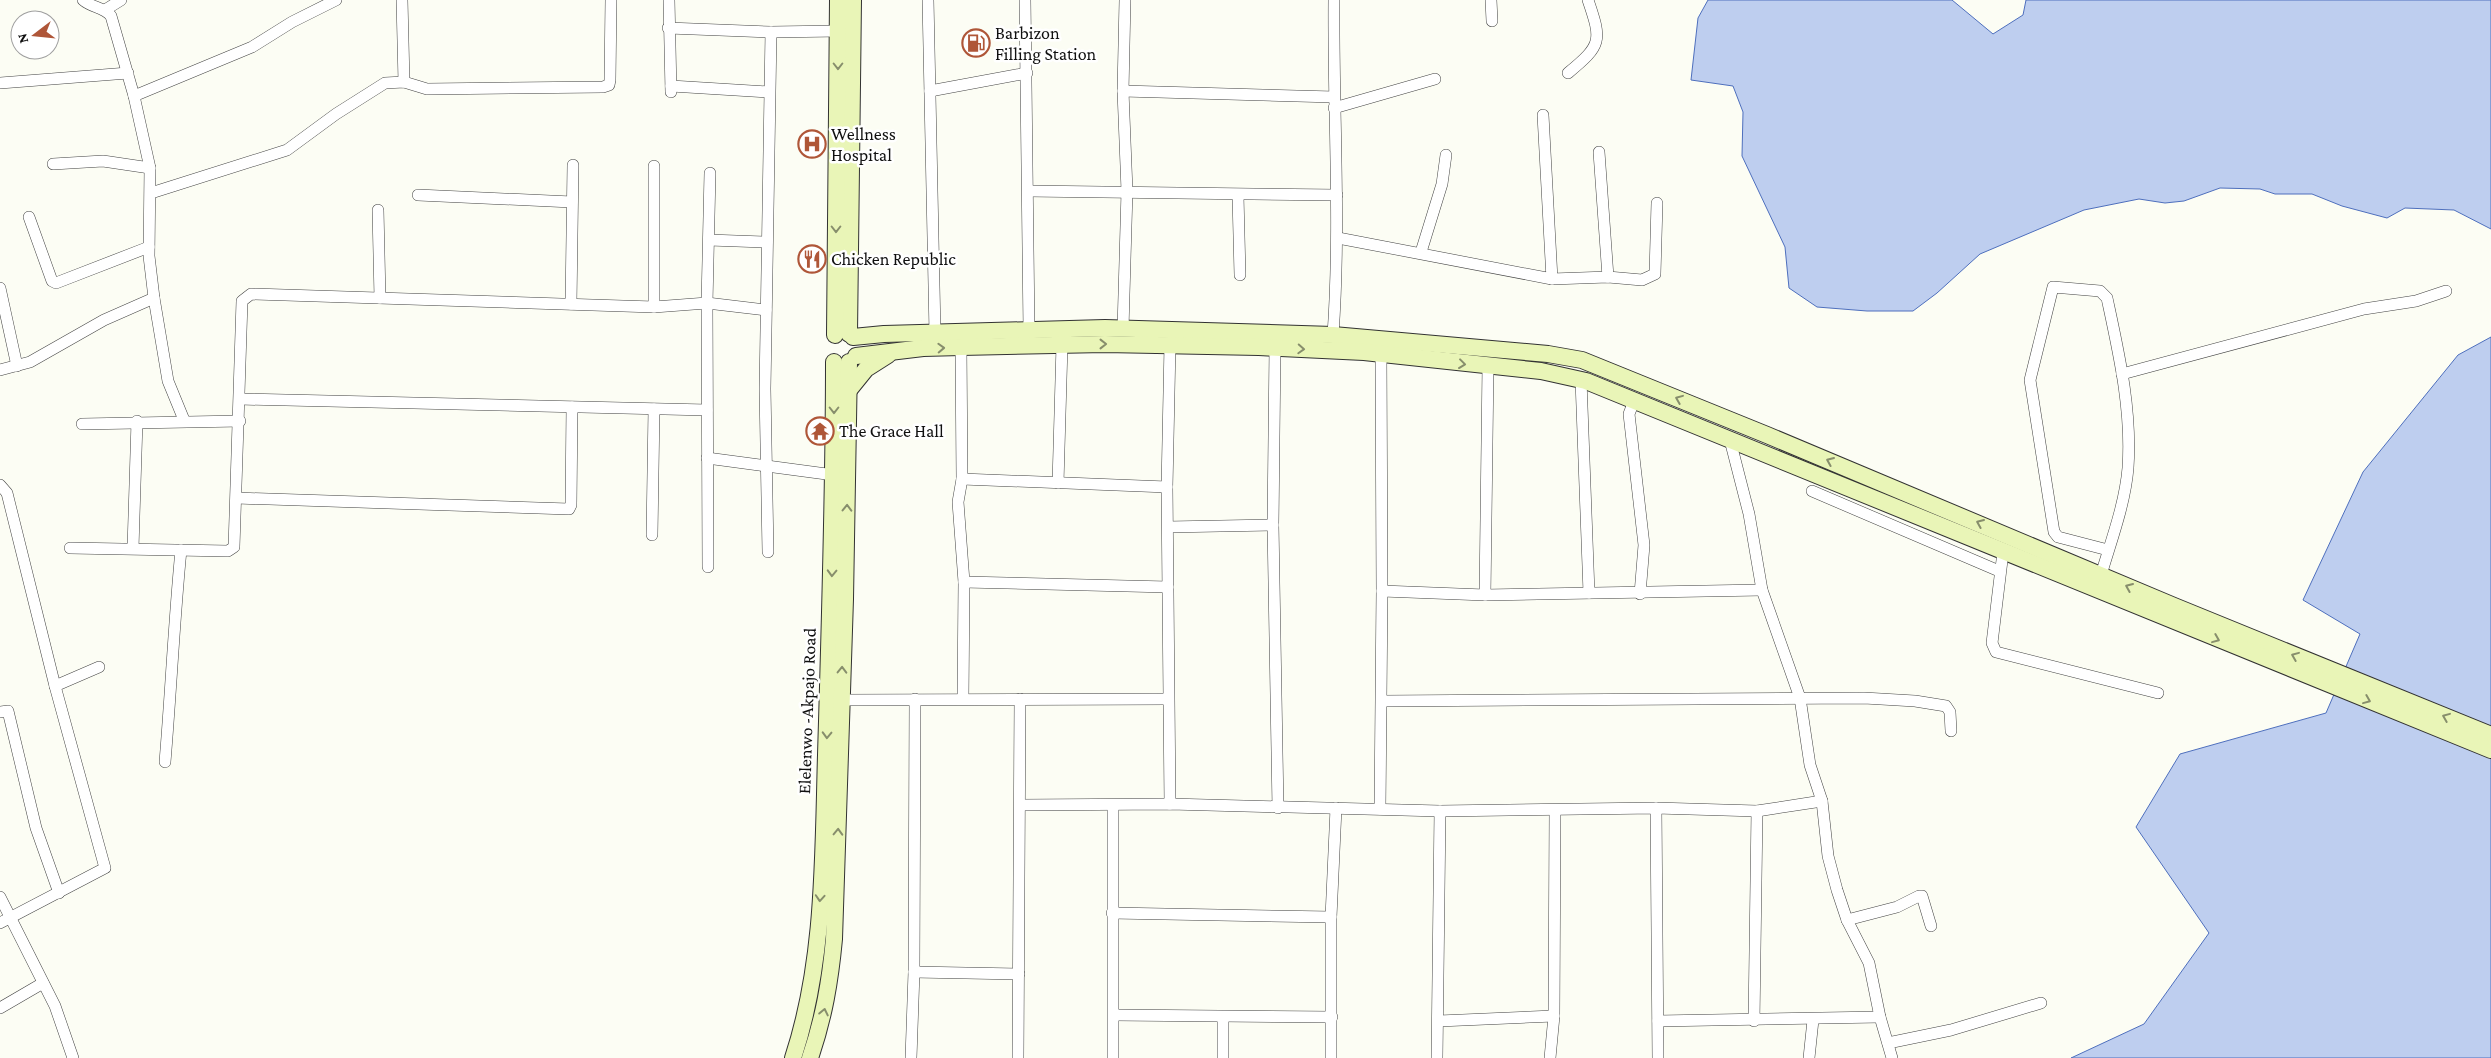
<svg xmlns="http://www.w3.org/2000/svg" width="2491" height="1058" font-family="'Crimson Pro',serif">
	<style>
		.water { fill: #beceef; stroke: #4e6fbd }
		.lines { fill: none; stroke-linecap: round; stroke-linejoin: round }
		.minor-casing { stroke: #434343; stroke-width: 12 }
		.secondary-casing { stroke: #323232; stroke-width: 18 }
		.minor { stroke: #fff; stroke-width: 11 }
		.secondary { stroke: #e9f5b7; stroke-width: 16 }
		.oneway { stroke: #878e6c }
		.labels { text-anchor: middle; stroke-width: 5; stroke-linejoin: round; paint-order: stroke }
		.poi-label { font-size: 18px; fill: #101010; stroke: #fff; text-anchor: start }
		.street-label { font-size: 18px; fill: #101010; stroke: #fff }
	</style>
	<rect width="100%" height="100%" fill="#fcfdf4"/>
	<g class="water">
		<polygon points="1708,0 1952,0 1993,34 2023,15 2026,0 2491,0 2491,229 2454,210 2405,208 2387,218 2342,206 2312,194 2275,194 2260,189 2220,188 2184,201 2165,203 2139,199 2084,210 1980,254 1937,293 1913,311 1867,311 1817,307 1789,288 1785,247 1742,156 1743,112 1733,86 1691,80 1698,18"/>
		<polygon points="2491,337 2491,1058 2071,1058 2144,1024 2209,933 2136,827 2180,754 2326,713 2360,634 2303,600 2363,472 2458,355"/>
	</g>
	<g class="lines">
		<g class="minor-casing">
			<g id="minor">
				<polyline points="402,0 404,82"/>
				<polyline points="669,0 671,92"/>
				<polyline points="928,0 935,333"/>
				<polyline points="1025,0 1029,330"/>
				<polyline points="1491,0 1492,21"/>
				<polyline points="105,10 121,0"/>
				<polyline points="668,28 771,32 838,31"/>
				<path d="M1568 73C1602 45 1602 41 1588 0"/>
				<polyline points="0,83 128,73"/>
				<polyline points="671,86 769,92"/>
				<polyline points="930,91 1027,73"/>
				<polyline points="1123,91 1334,97"/>
				<polyline points="134,96 252,47 292,22 336,0"/>
				<polyline points="1334,108 1435,79"/>
				<polyline points="1599,152 1608,277"/>
				<polyline points="53,164 103,161 150,168"/>
				<polyline points="1028,191 1337,195"/>
				<polyline points="151,193 287,150 336,114 385,83 404,82 427,89 603,87 609,85 610,80 611,0"/>
				<polyline points="418,195 572,202"/>
				<polyline points="1238,196 1240,275"/>
				<polyline points="378,210 380,298"/>
				<polyline points="29,217 52,281 56,283 149,247"/>
				<polyline points="1338,238 1552,279 1543,115"/>
				<polyline points="709,240 767,242"/>
				<polyline points="1421,252 1442,184 1446,155"/>
				<polyline points="1552,279 1608,277 1642,280 1655,274 1657,203"/>
				<polyline points="0,288 17,366"/>
				<polyline points="154,298 168,381 184,420"/>
				<polyline points="571,304 573,165"/>
				<polyline points="654,307 654,166"/>
				<polyline points="1123,329 1127,191 1123,91 1125,0"/>
				<path d="M1333 335C1341 223 1333 112 1334 0"/>
				<polyline points="1170,345 1167,487 1170,804"/>
				<polyline points="961,347 962,479 958,502 964,582 963,699"/>
				<polyline points="1275,348 1273,525 1278,808"/>
				<path d="M0 370 30 362 104 320 154 298 149 256 150 168 134 96 111 16C104 7 92 8 83 0"/>
				<polyline points="2122,374 2364,309 2416,301 2446,291"/>
				<polyline points="1581,380 1589,593"/>
				<polyline points="240,399 707,410"/>
				<polyline points="1634,401 1629,414 1644,545 1640,594"/>
				<polyline points="82,424 240,421"/>
				<polyline points="1730,440 1749,514 1762,590 1800,698 1810,765 1822,801 1828,856 1837,890 1847,920 1869,963 1880,1017 1892,1058"/>
				<polyline points="707,458 834,475"/>
				<polyline points="962,479 1167,487"/>
				<polyline points="1058,483 1062,345"/>
				<polyline points="0,485 7,493 55,686 105,868 0,923"/>
				<polyline points="1812,491 1999,571"/>
				<polyline points="237,498 569,509 571,505 572,407"/>
				<polyline points="1168,527 1273,525"/>
				<polyline points="652,535 654,409"/>
				<polyline points="70,548 228,551 234,547 242,301 251,294 654,307 707,303 766,310"/>
				<polyline points="133,548 137,421"/>
				<polyline points="768,552 765,389 771,32"/>
				<polyline points="2003,552 1992,643 1996,652 2158,693"/>
				<polyline points="708,567 707,303 710,173"/>
				<path d="M2101 575C2111 541 2125 504 2128 468 2132 410 2119 354 2107 298L2100 291 2053 287 2030 380 2054 532 2058 537 2108 550"/>
				<polyline points="964,582 1168,587"/>
				<polyline points="1382,591 1485,595 1762,590"/>
				<polyline points="1485,595 1488,366"/>
				<polyline points="55,686 99,667"/>
				<polyline points="841,700 1168,699"/>
				<polyline points="1382,701 1864,698 1915,701 1946,706 1950,712 1951,731"/>
				<polyline points="0,712 8,711 36,828 59,893"/>
				<path d="M165 762C171 691 174 621 181 550"/>
				<polyline points="1020,805 1170,804 1440,811 1656,808 1757,811 1822,801"/>
				<polyline points="1656,808 1658,1058"/>
				<polyline points="1380,809 1382,591 1381,354"/>
				<polyline points="0,897 55,1006 73,1058"/>
				<polyline points="1112,913 1331,917"/>
				<polyline points="1847,920 1897,907 1919,896 1922,896 1931,926"/>
				<polyline points="914,972 1019,974"/>
				<polyline points="0,1008 43,983"/>
				<polyline points="1114,1015 1332,1017"/>
				<polyline points="1223,1017 1223,1058"/>
				<polyline points="1439,1021 1554,1016"/>
				<polyline points="1658,1021 1880,1017"/>
				<polyline points="1754,1021 1757,811"/>
				<polyline points="1888,1043 1951,1030 2041,1003"/>
				<polyline points="911,1058 914,972 915,699"/>
				<polyline points="1018,1058 1020,699"/>
				<polyline points="1113,1058 1113,805"/>
				<polyline points="1331,1058 1331,917 1336,808"/>
				<polyline points="1437,1058 1440,811"/>
				<polyline points="1550,1058 1554,1016 1555,810"/>
				<polyline points="1809,1058 1813,1020"/>
			</g>
		</g>
		<g class="secondary-casing">
			<g id="secondary">
				<polyline points="849,334 853,0"/>
				<polyline points="835,335 838,0"/>
				<polyline points="853,337 884,334 1105,328 1333,335 1548,354 1582,360 1767,435 2174,606 2491,735"/>
				<polyline points="856,356 923,348 961,347 1105,344 1259,347 1364,352 1541,371 1586,381 2491,750"/>
				<polyline points="849,390 866,369 888,355"/>
				<path d="M793 1058C825 961 823 856 826 755 830 624 834 493 834 362"/>
				<path d="M810 1058C824 1017 830 982 834 939L845 599 849 362"/>
			</g>
		</g>
		<use href="#minor" class="minor"/>
		<use href="#secondary" class="secondary"/>
	</g>
	<defs><path id="oneway-chevron" d="M-2-3.5L2.5 0L-2 3.5" fill="none" stroke-width="1.6" stroke-linecap="round" stroke-linejoin="round" transform="scale(1.25)"/></defs>
	<g class="oneway">
		<use href="#oneway-chevron" transform="translate(838 66) rotate(90)"/>
		<use href="#oneway-chevron" transform="translate(836 229) rotate(90)"/>
		<use href="#oneway-chevron" transform="translate(1103 344)"/>
		<use href="#oneway-chevron" transform="translate(941 348) rotate(-2)"/>
		<use href="#oneway-chevron" transform="translate(1301 349) rotate(3)"/>
		<use href="#oneway-chevron" transform="translate(1462 364) rotate(7)"/>
		<use href="#oneway-chevron" transform="translate(1679 399) rotate(-158)"/>
		<use href="#oneway-chevron" transform="translate(834 410) rotate(90)"/>
		<use href="#oneway-chevron" transform="translate(1830 461) rotate(-157)"/>
		<use href="#oneway-chevron" transform="translate(847 508) rotate(-89)"/>
		<use href="#oneway-chevron" transform="translate(1980 523) rotate(-157)"/>
		<use href="#oneway-chevron" transform="translate(832 573) rotate(92)"/>
		<use href="#oneway-chevron" transform="translate(2129 587) rotate(-157)"/>
		<use href="#oneway-chevron" transform="translate(2216 639) rotate(22)"/>
		<use href="#oneway-chevron" transform="translate(2295 656) rotate(-158)"/>
		<use href="#oneway-chevron" transform="translate(842 670) rotate(-89)"/>
		<use href="#oneway-chevron" transform="translate(2367 700) rotate(22)"/>
		<use href="#oneway-chevron" transform="translate(2446 717) rotate(-158)"/>
		<use href="#oneway-chevron" transform="translate(827 735) rotate(92)"/>
		<use href="#oneway-chevron" transform="translate(838 832) rotate(-88)"/>
		<use href="#oneway-chevron" transform="translate(820 898) rotate(94)"/>
		<use href="#oneway-chevron" transform="translate(824 1012) rotate(-78)"/>
	</g>
	<defs>
		<g id="fuel-ring" transform="scale(1.4375)"><circle r="9.5" fill="#fff" stroke="#af5638" stroke-width="1.5"/><path d="M-5.5-6h7V0h2V4h1.3V-2.5L3-4.5l.8-.8L6-3V5H2.5V1h-1V6h-7ZM-4.2-4.7v3.2H.2V-4.7Z" fill="#af5638"/></g>
		<g id="hospital-ring" transform="scale(1.4375)"><circle r="9.5" fill="#fff" stroke="#af5638" stroke-width="1.5"/><path d="M-5-5h3v3.5h4V-5h3V5h-3V1.5h-4V5h-3Z" fill="#af5638"/></g>
		<g id="restaurant-ring" transform="scale(1.4375)"><circle r="9.5" fill="#fff" stroke="#af5638" stroke-width="1.5"/><path d="M-5-6h1v4h1v-4h1v4h1v-4h1v5L-1.5 .5V6h-2V.5L-5-1ZM5-6V6H3V1.5H1.5Q1.5-4 5-6Z" fill="#af5638"/></g>
		<g id="temple-ring" transform="scale(1.4375)"><circle r="9.5" fill="#fff" stroke="#af5638" stroke-width="1.5"/><path d="M0-6L5-2H3V0L6.5 2.5H4V6H1.5V3h-3V6H-4V2.5H-6.5L-3 0V-2H-5Z" fill="#af5638"/></g>
	</defs>
	<g fill-rule="evenodd">
		<use href="#fuel-ring" x="976" y="43"/>
		<use href="#hospital-ring" x="812" y="144"/>
		<use href="#restaurant-ring" x="812" y="259"/>
		<use href="#temple-ring" x="820" y="431"/>
	</g>
	<g class="labels">
		<g class="poi-label">
			<text x="995" y="39">Barbizon<tspan x="995" dy="21">Filling Station</tspan></text>
			<text x="831" y="140">Wellness<tspan x="831" dy="21">Hospital</tspan></text>
			<text x="831" y="265">Chicken Republic</text>
			<text x="839" y="437">The Grace Hall</text>
		</g>
		<g class="street-label">
			<text transform="translate(807 711) rotate(-88)" y="6">Elelenwo -Akpajo Road</text>
		</g>
	</g>
	<g transform="translate(35 35) rotate(254)"><circle r="24" fill="#ffffff" stroke="#9f9f9f"/>
	<path d="M0-4L9 19L0 12L-9 19Z" fill="#af5638"/>
	<text y="-8" font-size="14" font-weight="bold" text-anchor="middle" fill="#101010">N</text>
	</g>
</svg>
